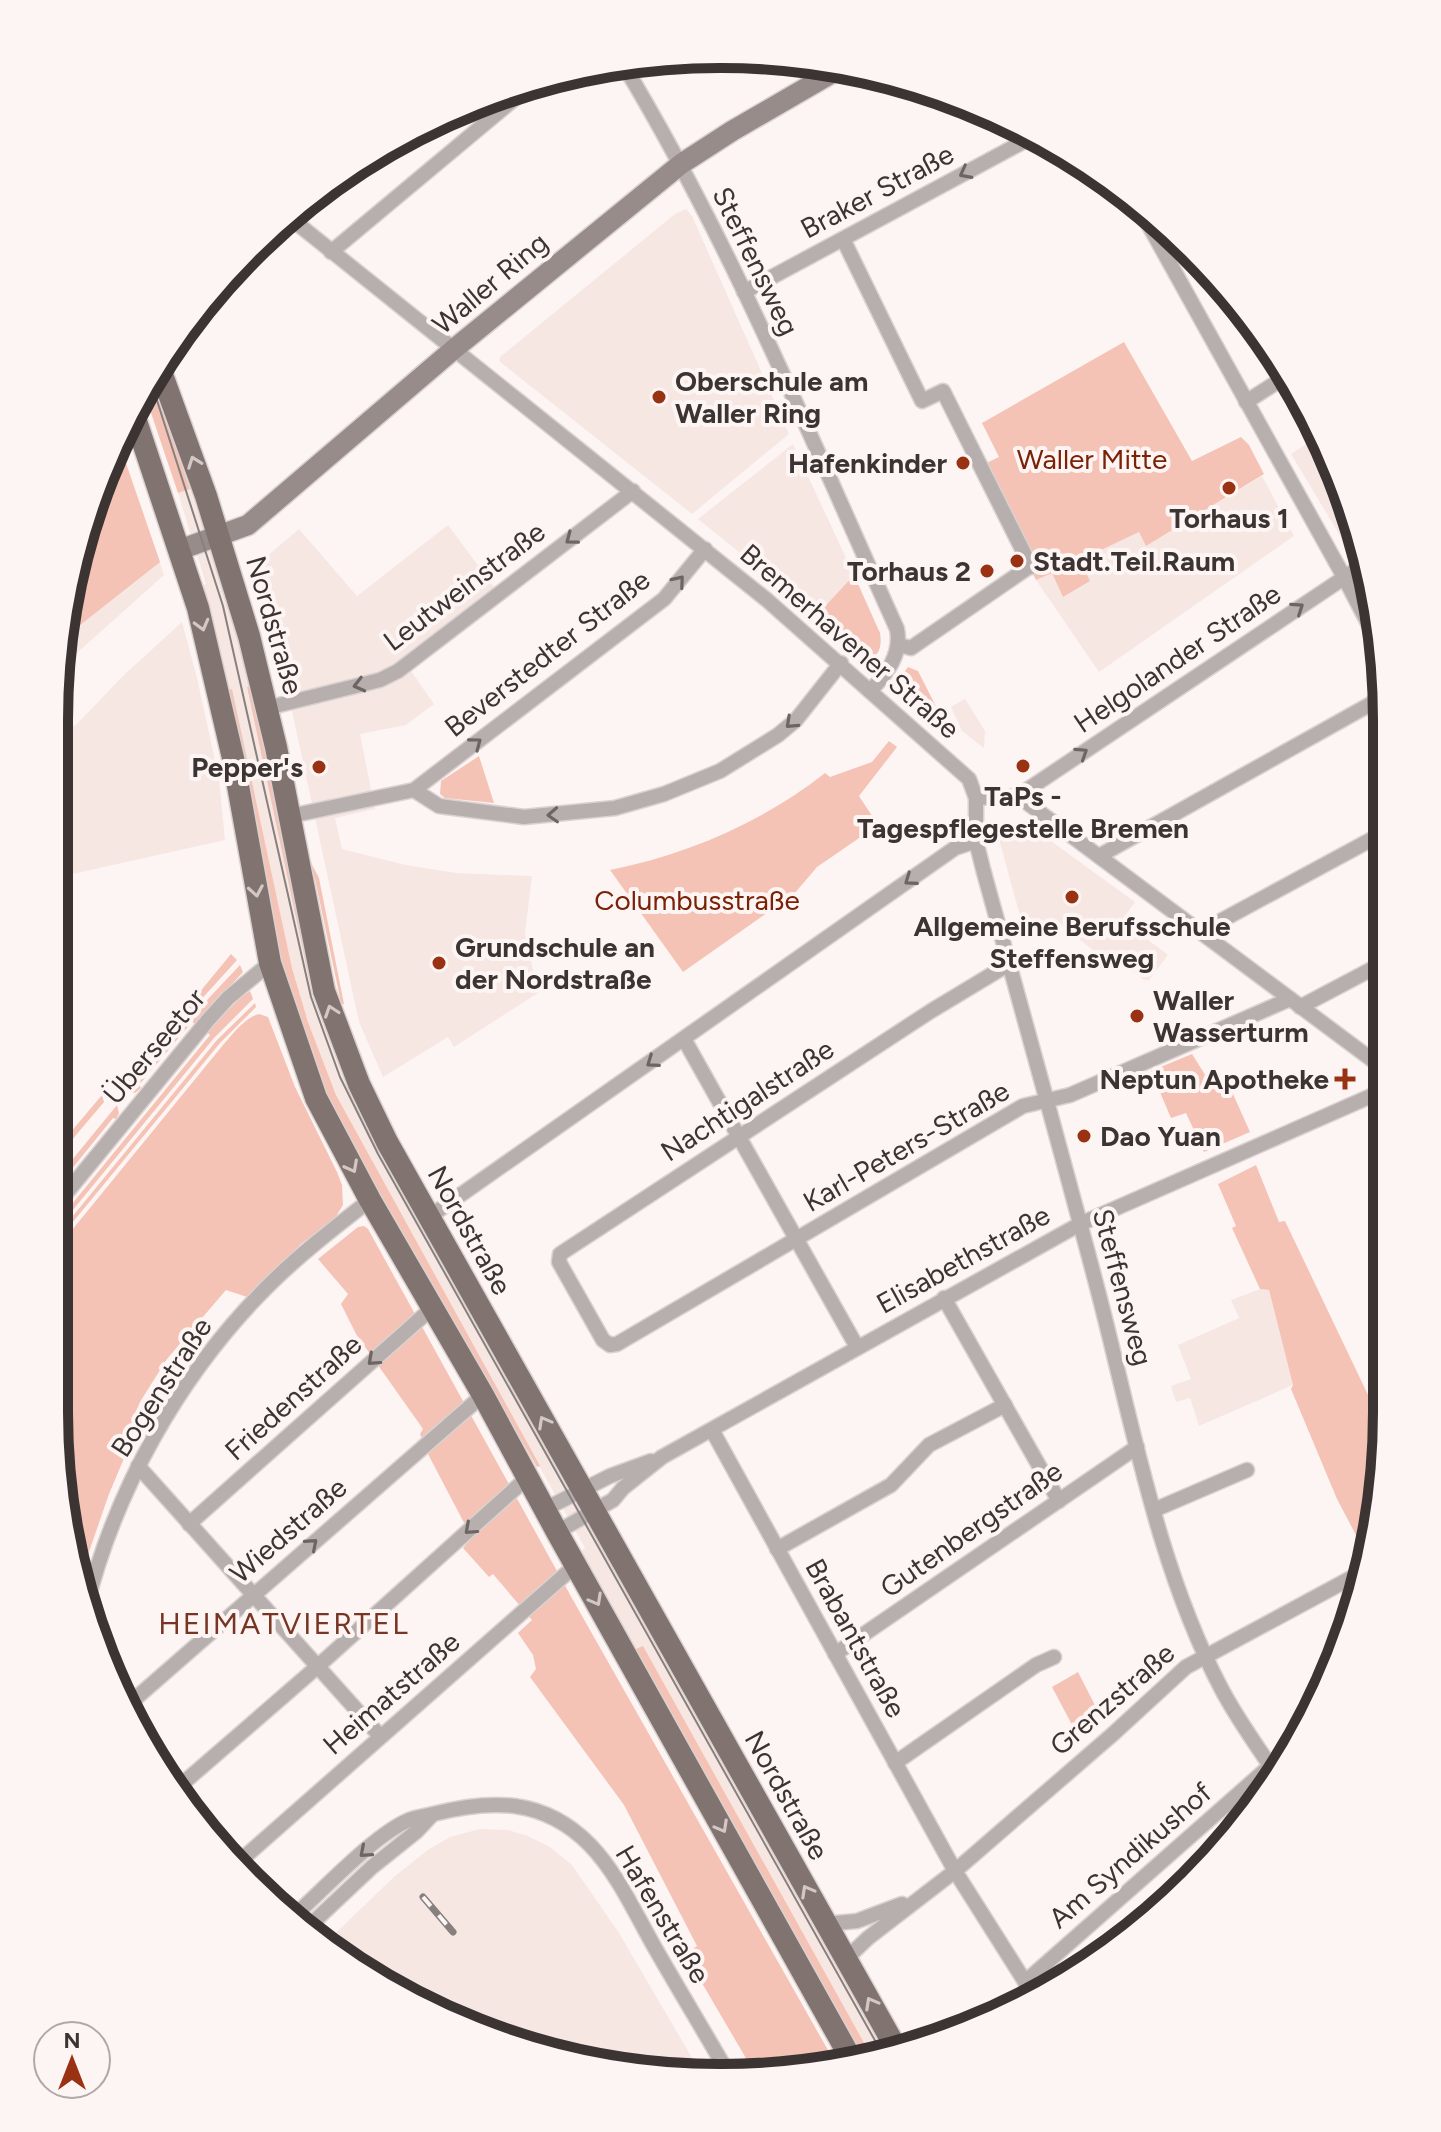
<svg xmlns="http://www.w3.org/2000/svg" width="1441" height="2132" font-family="Figtree,sans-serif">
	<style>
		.built { fill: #f7e7e3 }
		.green { fill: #f4c3b5 }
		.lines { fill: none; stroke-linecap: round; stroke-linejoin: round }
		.minor-casing { stroke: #dad2d0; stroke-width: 17 }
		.secondary-casing { stroke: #dad2d0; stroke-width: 23 }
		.primary-casing { stroke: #dad2d0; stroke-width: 25 }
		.minor { stroke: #b7afad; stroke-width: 14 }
		.secondary { stroke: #978c89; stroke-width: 20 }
		.primary { stroke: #817370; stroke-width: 22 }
		.tram { stroke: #87807e; stroke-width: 2 }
		.rail-casing { stroke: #87807e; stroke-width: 7 }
		.rail { stroke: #fdf5f3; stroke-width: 4; stroke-dasharray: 12; stroke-linecap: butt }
		.oneway { stroke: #6d6563 }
		.oneway2 { stroke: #d2c8c5 }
		.poi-dot { fill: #993213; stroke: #fdf5f3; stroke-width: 3 }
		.labels { text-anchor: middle; stroke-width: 8; stroke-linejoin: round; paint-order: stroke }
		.street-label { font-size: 28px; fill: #3b3432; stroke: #fdf5f3 }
		.poi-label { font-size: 28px; font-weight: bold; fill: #3b3432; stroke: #fdf5f3; text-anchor: start }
		.park-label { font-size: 28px; fill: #7a2207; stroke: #fdf5f3 }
		.neighbourhood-label { font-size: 30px; letter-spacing: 2px; fill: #793523; stroke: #fdf5f3 }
		.rim { fill: none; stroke: #3b3432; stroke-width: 10 }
	</style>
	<rect width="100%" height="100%" fill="#fdf5f3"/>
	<g class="built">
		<polygon points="686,209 692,216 789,434 692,514 499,361 500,357 675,214"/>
		<polygon points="1320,435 1336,465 1362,551 1356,555 1351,554 1291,454"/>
		<polygon points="118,440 164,575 59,669 67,591"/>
		<polygon points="793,444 854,575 817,615 698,519"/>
		<polygon points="1262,476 1294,536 1099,672 1036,580 1139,532 1147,545"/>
		<polygon points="190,489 220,581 225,580 253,686 247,687 306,965 448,1273 563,1472 560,1474 885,2052 872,2057 643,1647 636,1650 581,1551 585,1548 435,1280 336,1095 308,1022 292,968 232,690 226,691 202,586 206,584 178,493"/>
		<polygon points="448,525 503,599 411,671 434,704 406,725 360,734 375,809 335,818 342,849 406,865 456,873 532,876 525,933 538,993 454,1047 448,1037 383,1077 359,1022 261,567 266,557 299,529 357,596"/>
		<polygon points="182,622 197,678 219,778 225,840 68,875 54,970 54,860 62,808 61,731 76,725 123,676"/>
		<polygon points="965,699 985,731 984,748 962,731 951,707"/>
		<polygon points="1022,820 1135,902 1122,920 1168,955 1149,980 1144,980 1105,951 1100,956 1056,920 1023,927 999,839 1010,823"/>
		<polygon points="1260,1289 1269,1290 1293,1385 1199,1426 1190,1398 1176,1402 1171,1386 1191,1379 1178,1345 1239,1318 1231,1300"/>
		<polygon points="480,1829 508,1830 528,1836 550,1847 572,1865 619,1933 702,2075 676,2077 466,2027 323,1945 395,1876 429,1849 450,1837"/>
	</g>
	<g class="green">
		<polygon points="1124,342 1192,461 1241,437 1249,445 1264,474 1146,546 1139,532 1080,560 1090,581 1063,597 1052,573 1036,580 978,467 999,457 982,423"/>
		<polygon points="154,382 190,489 178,493 145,395"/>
		<path d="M118 440 160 562 65 637C60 617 66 592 73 573L90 567 83 544Z"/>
		<path d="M854 575 880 633C882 645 880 658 866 659L817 615Z"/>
		<polygon points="908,667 918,671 948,730 900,689 901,677"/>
		<polygon points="253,686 310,965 510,1376 507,1377 348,1088 321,1017 306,965 247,687"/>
		<polygon points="232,689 292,968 308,1022 336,1095 540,1466 537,1467 355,1155 315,1071 283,978 226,691"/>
		<path d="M889 741 897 747 859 796 878 825 817 867 794 894 683 972 610 870C688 854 763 822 825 773L830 777 872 762Z"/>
		<polygon points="479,756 494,803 445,798 440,794 441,781"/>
		<polygon points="308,857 319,878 344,1004 341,1004 340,998 315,879 307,872"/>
		<polygon points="231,954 237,960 188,1014 124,1090 121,1088"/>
		<polygon points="240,965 243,972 195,1024 192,1022 139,1085 141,1088 135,1093 128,1092 192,1016"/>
		<polygon points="250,991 253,999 214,1038 54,1233 54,1226 210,1035 207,1032 241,997"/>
		<polygon points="255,1003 256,1007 220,1043 54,1245 54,1239 217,1040"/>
		<path d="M259 1014 268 1017 295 1087 337 1172 342 1185 343 1205 335 1218 301 1244 247 1297 226 1290 167 1359 140 1402 133 1419V1437L109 1494 81 1575 54 1411V1252L223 1045C233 1034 244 1018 259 1014Z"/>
		<polygon points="1192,1054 1214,1089 1229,1085 1250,1132 1204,1152 1186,1113 1171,1118 1151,1071"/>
		<polygon points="102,1095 104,1102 54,1161 54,1152"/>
		<polygon points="117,1105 119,1113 116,1119 113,1118 54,1191 54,1182"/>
		<polygon points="1256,1165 1279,1222 1285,1221 1370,1399 1386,1421 1374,1541 1370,1554 1367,1556 1337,1499 1291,1389 1293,1385 1269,1290 1260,1289 1232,1228 1236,1226 1218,1184"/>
		<polygon points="364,1226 368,1229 573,1600 837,2066 751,2072 747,2060 685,1954 697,1946 624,1805 530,1677 536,1669 533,1655 518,1633 532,1620 493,1574 489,1577 463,1548 472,1538 429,1456 420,1434 423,1429 356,1334 341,1304 348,1294 318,1259 358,1227"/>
		<polygon points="590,1567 636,1649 643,1646 872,2057 862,2061 587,1569"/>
		<polygon points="1078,1672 1103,1721 1079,1738 1052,1687"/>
	</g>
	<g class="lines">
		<g class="minor-casing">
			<g id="minor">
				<path d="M623 64C731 243 811 439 897 629 902 654 887 674 870 691"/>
				<polyline points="1137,204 1344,577 1380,646"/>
				<path d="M289 217 767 600 969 779 976 798V841L983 869C1022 1011 1062 1153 1099 1295 1133 1426 1158 1568 1221 1688 1236 1717 1255 1743 1273 1770"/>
				<polyline points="843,239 922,401 943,391 1031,567"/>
				<polyline points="331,252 531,85"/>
				<polyline points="744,292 1034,136"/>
				<polyline points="1246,402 1288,375"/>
				<polyline points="899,645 911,648 1039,560"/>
				<polyline points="267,708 380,680 398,671 633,491"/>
				<polyline points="414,790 664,599 705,549"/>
				<polyline points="1018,796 1366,563"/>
				<polyline points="976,798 1018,796 1387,1071"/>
				<polyline points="290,816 414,790 439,806 524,817 615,808 664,794 720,771 778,735 796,720 841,663"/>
				<polyline points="1099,856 1385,696"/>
				<polyline points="1202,931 1387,831"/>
				<polyline points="1009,964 931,1011 560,1254 559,1262 603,1340 610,1345 617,1344 1023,1106 1070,1095 1290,999"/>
				<polyline points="1300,1007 1387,961"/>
				<polyline points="684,1039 857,1347"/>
				<polyline points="54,1208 208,1020 228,998 270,963"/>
				<polyline points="429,1217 955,848 976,841"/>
				<polyline points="944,1298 1059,1501"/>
				<polyline points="712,1430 955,1871 1034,1996"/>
				<polyline points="138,1466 380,1736"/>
				<polyline points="545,1509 610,1476 651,1461"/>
				<polyline points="1154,1510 1247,1470"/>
				<polyline points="189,1524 431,1309"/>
				<polyline points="557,1532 613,1500 623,1488 662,1457 1080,1224 1387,1089"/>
				<polyline points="777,1549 891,1485 929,1445 1005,1405"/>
				<path d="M86 1607C116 1488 180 1374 267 1287 299 1255 334 1228 370 1200"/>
				<polyline points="835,1654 1137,1447"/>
				<polyline points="128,1705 483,1395"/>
				<polyline points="895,1763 1036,1665 1054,1657"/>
				<polyline points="174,1791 317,1667 528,1477"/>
				<polyline points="240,1861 576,1565"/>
				<path d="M293 1917C322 1891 375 1834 409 1820 416 1817 425 1816 433 1814 491 1799 544 1798 590 1845 618 1874 635 1913 655 1948 679 1990 704 2031 728 2073"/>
				<polyline points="825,1924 857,1921 902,1904"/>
				<polyline points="305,1930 372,1867 417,1831 432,1815"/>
				<polyline points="846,1959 868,1938 955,1871 1113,1734 1186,1667 1364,1571"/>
				<polyline points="1025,1982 1270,1766"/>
			</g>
		</g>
		<g class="secondary-casing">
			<polyline id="secondary" points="179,550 248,525 454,349 681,164 732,131 844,66"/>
		</g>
		<g class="primary-casing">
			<g id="primary">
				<polyline points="161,372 206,496 249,636 276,747 324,991 359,1084 387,1142 896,2048"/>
				<polyline points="133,412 198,608 233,758 270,963 316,1098 370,1200 483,1395 557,1532 854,2064"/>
			</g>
		</g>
		<use href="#minor" class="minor"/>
		<use href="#secondary" class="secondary"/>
		<use href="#primary" class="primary"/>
		<polyline class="tram" points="152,385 223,606 311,997 340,1077 378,1154 882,2053"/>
		<g class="rail-casing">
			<g id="rail">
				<path d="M54 920C67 826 74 747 61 653"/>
				<polyline points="423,1897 453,1932"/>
			</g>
		</g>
		<use href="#rail" class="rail"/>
	</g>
	<defs><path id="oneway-chevron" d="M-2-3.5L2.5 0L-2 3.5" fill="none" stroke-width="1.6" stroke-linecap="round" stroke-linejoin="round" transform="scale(2)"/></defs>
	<g class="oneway">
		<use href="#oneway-chevron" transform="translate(965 173) rotate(152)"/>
		<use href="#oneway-chevron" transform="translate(571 539) rotate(143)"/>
		<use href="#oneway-chevron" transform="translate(679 581) rotate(-50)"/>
		<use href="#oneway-chevron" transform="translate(1298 608) rotate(-34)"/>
		<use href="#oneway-chevron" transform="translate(359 685) rotate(166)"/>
		<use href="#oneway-chevron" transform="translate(791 723) rotate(137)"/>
		<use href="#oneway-chevron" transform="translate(476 743) rotate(-37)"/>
		<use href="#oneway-chevron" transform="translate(1082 753) rotate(-33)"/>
		<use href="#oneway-chevron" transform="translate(553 815) rotate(177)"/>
		<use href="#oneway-chevron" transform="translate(910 880) rotate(145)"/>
		<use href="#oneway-chevron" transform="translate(652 1062) rotate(145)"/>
		<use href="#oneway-chevron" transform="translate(373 1360) rotate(138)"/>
		<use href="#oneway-chevron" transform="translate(470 1529) rotate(138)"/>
		<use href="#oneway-chevron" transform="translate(312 1544) rotate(-41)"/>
		<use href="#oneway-chevron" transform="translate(365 1852) rotate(139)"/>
	</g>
	<g class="oneway2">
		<use href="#oneway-chevron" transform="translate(194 462) rotate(-110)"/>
		<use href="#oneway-chevron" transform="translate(202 625) rotate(75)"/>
		<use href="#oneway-chevron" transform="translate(256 891) rotate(80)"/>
		<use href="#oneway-chevron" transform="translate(331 1011) rotate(-109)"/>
		<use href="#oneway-chevron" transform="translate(352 1167) rotate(62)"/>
		<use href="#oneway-chevron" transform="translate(544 1422) rotate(-119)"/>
		<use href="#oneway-chevron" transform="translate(596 1600) rotate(61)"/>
		<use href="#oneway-chevron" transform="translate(722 1827) rotate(61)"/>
		<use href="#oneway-chevron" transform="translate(807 1891) rotate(-119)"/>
		<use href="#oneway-chevron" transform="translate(871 2003) rotate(-119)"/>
	</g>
	<g class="poi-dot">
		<circle cx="659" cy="397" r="8"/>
		<circle cx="963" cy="463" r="8"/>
		<circle cx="1229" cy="488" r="8"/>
		<circle cx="1017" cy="561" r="8"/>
		<circle cx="987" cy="571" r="8"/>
		<circle cx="1023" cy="766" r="8"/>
		<circle cx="319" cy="767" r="8"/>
		<circle cx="1072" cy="897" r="8"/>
		<circle cx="439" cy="963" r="8"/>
		<circle cx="1137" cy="1016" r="8"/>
		<path d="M1341 1067h8v8h8v8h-8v8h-8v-8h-8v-8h8z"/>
		<circle cx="1084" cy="1136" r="8"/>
	</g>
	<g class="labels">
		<g class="street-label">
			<text transform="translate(877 191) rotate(-28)" y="10">Braker Straße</text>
			<text transform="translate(756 261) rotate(64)" y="10">Steffensweg</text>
			<text transform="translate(490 283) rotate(-40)" y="10">Waller Ring</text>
			<text transform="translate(464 586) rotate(-37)" y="10">Leutweinstraße</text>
			<text transform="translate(275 625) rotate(74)" y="10">Nordstraße</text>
			<text transform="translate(850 641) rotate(41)" y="10">Bremerhavener Straße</text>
			<text transform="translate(547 653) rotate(-38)" y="10">Beverstedter Straße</text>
			<text transform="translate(1177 658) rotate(-34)" y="10">Helgolander Straße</text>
			<text transform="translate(154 1046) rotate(-50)" y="10">Überseetor</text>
			<text transform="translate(747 1100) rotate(-33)" y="10">Nachtigalstraße</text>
			<text transform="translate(906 1146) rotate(-30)" y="10">Karl-Peters-Straße</text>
			<text transform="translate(470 1230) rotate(61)" y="10">Nordstraße</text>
			<text transform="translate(963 1259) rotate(-29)" y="10">Elisabethstraße</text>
			<text transform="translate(1123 1287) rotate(75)" y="10">Steffensweg</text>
			<text transform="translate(161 1387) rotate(-57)" y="10">Bogenstraße</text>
			<text transform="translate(293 1397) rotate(-42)" y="10">Friedenstraße</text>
			<text transform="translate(971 1529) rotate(-35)" y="10">Gutenbergstraße</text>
			<text transform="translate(288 1530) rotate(-41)" y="10">Wiedstraße</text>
			<text transform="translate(856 1638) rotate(61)" y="10">Brabantstraße</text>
			<text transform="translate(391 1693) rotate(-41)" y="10">Heimatstraße</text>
			<text transform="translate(1112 1699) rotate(-41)" y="10">Grenzstraße</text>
			<text transform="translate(787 1795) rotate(61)" y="10">Nordstraße</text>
			<text transform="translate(1130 1855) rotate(-41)" y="10">Am Syndikushof</text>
			<text transform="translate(663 1914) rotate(59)" y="10">Hafenstraße</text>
		</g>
		<g class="poi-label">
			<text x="675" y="391">Oberschule am<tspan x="675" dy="32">Waller Ring</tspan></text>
			<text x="947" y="473" text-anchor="end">Hafenkinder</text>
			<text x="1229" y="528" text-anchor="middle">Torhaus 1</text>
			<text x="1033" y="571">Stadt.Teil.Raum</text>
			<text x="971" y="581" text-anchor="end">Torhaus 2</text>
			<text x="303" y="777" text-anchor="end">Pepper's</text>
			<text x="1023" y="806" text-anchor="middle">TaPs -<tspan x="1023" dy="32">Tagespflegestelle Bremen</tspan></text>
			<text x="1072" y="936" text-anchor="middle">Allgemeine Berufsschule<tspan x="1072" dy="32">Steffensweg</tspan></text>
			<text x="455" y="957">Grundschule an<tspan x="455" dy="32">der Nordstraße</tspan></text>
			<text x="1153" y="1010">Waller<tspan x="1153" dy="32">Wasserturm</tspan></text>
			<text x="1329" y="1089" text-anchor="end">Neptun Apotheke</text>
			<text x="1100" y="1146">Dao Yuan</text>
		</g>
		<g class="park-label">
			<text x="1092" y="469">Waller Mitte</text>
			<text x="697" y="910">Columbusstraße</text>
		</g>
		<g class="neighbourhood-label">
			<text x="284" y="1634">HEIMATVIERTEL</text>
		</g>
	</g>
	<path d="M0 0H1441V2132H0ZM720 68H721A652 652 0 0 1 1373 720V1412A652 652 0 0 1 721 2064H720A652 652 0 0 1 68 1412V720A652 652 0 0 1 720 68Z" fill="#fdf5f3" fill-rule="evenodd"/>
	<path class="rim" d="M720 68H721A652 652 0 0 1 1373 720V1412A652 652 0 0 1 721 2064H720A652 652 0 0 1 68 1412V720A652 652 0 0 1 720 68Z"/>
	<g transform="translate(72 2060)"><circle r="38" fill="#fdf5f3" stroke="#afa8a6" stroke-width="2"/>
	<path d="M0-6L14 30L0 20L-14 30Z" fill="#993213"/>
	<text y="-12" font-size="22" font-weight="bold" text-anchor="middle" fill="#3b3432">N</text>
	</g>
</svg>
